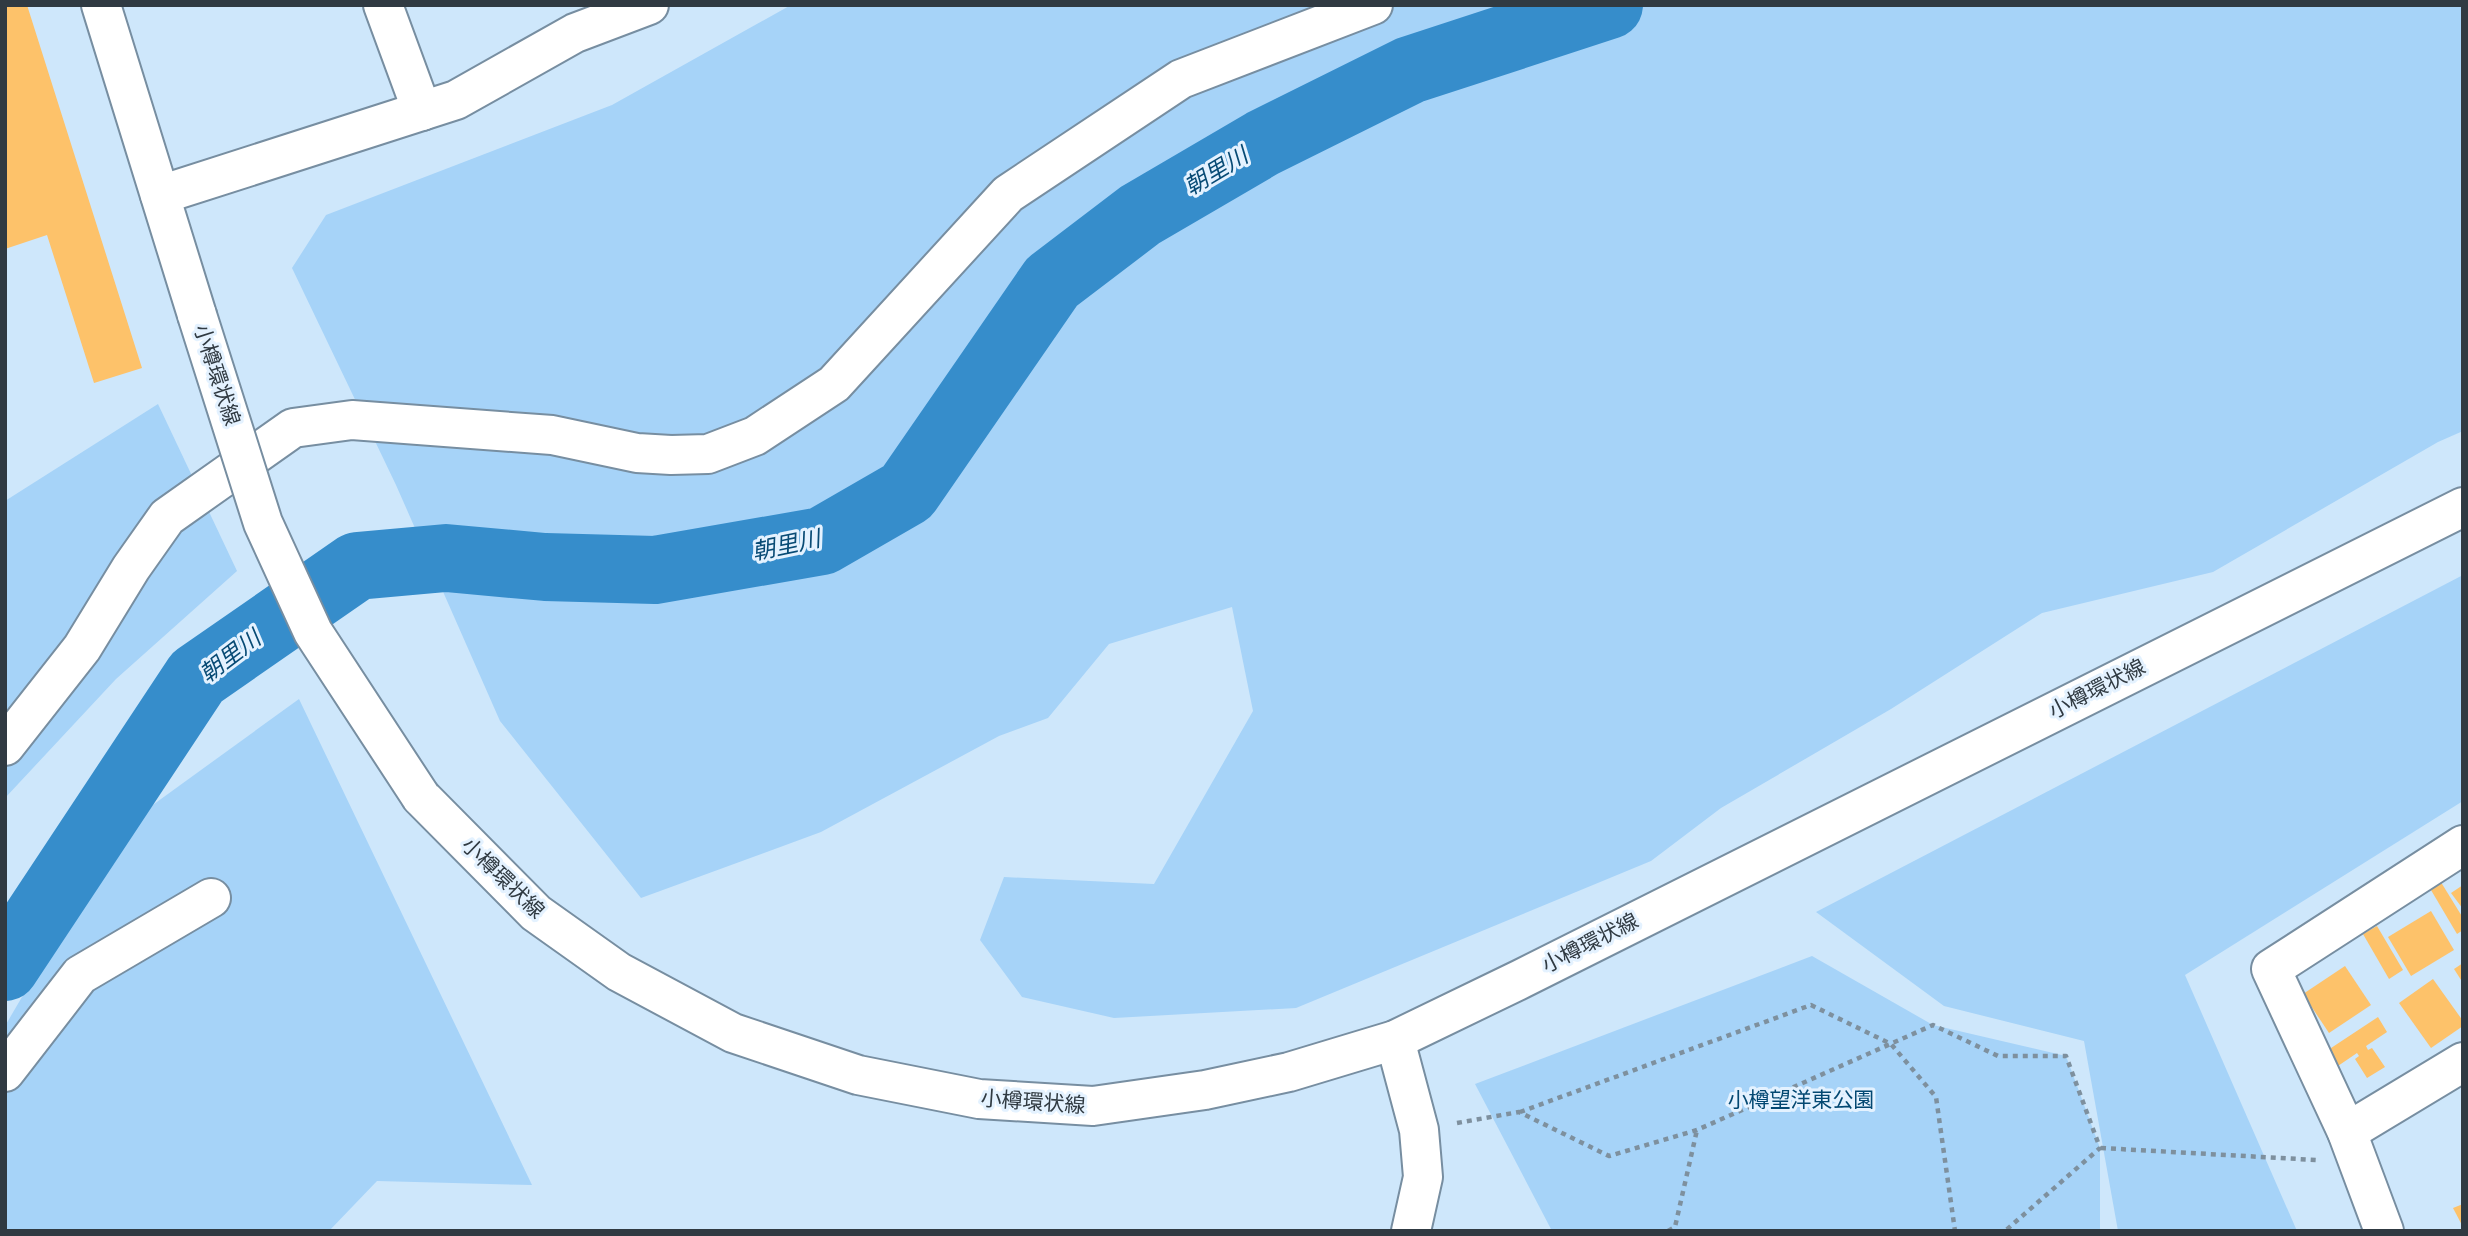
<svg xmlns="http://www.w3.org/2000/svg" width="2468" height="1236" font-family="'Nunito Sans','Noto Sans JP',sans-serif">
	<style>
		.green { fill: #a6d3f8 }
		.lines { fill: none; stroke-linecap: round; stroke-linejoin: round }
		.river { stroke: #368dcb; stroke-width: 68 }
		.building { fill: #fdc26a }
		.minor-casing { stroke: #778ea1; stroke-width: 42 }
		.major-casing { stroke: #778ea1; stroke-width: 42 }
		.path { stroke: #7e909e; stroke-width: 4.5; stroke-dasharray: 5 5; stroke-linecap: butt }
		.minor { stroke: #fff; stroke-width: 38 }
		.major { stroke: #fff; stroke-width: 38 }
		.major-bridge-casing { stroke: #778ea1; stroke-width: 42; stroke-linecap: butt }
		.major-bridge { stroke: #fff; stroke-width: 38 }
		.labels { text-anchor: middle; stroke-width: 6; stroke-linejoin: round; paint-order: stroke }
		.street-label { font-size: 21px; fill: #303a42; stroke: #e4f2ff }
		.park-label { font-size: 21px; fill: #034872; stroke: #e4f2ff }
		.water-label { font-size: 23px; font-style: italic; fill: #084b75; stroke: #e4f2ff }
	</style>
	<rect width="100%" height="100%" fill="#cee7fb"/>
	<g class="green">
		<polygon points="791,5 2463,5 2463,431 2438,442 2213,572 2042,613 1891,709 1721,808 1651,861 1296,1008 1114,1018 1022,997 980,940 1004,877 1154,884 1253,711 1232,607 1109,644 1048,718 999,736 821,832 641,898 500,721 396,485 292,268 326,215 612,105"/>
		<polygon points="158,404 237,571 116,679 5,798 5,501"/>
		<polygon points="2463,575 2463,801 2185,975 2297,1231 2118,1231 2084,1041 1944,1006 1816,912"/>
		<polygon points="299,699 532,1185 377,1181 329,1231 5,1231 5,1026 121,828"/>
		<polygon points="1812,956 1933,1025 2066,1056 2100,1148 2100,1231 1552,1231 1475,1084"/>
	</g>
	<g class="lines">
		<polyline class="river" points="5,967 197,677 357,566 446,558 545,567 655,570 822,541 907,492 1052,282 1140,215 1263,143 1410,70 1609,5"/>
	</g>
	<g class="building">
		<polygon points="5,5 27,5 142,368 94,383 47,235 5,249"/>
		<polygon points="2439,879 2463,918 2463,930 2457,934 2428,885"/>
		<polygon points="2463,885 2463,909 2451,893"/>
		<polygon points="2431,911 2454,950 2411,976 2388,937"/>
		<polygon points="2377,926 2403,970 2389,979 2363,934"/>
		<polygon points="2463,963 2463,983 2454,969"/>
		<polygon points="2345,966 2371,1005 2329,1033 2303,994"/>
		<polygon points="2433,979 2463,1021 2463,1026 2431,1048 2399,1003"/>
		<polygon points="2378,1017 2387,1032 2366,1046 2368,1050 2372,1048 2385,1067 2367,1078 2355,1059 2359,1056 2357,1053 2335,1068 2325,1052"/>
		<polygon points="2463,1204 2463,1227 2453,1208"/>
	</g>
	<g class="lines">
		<g class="minor-casing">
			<g id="minor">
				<polyline points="383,5 422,111"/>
				<polyline points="160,195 456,100 575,33 649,5"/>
				<polyline points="5,746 82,648 131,568 167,517 293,428 352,420 552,435 637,453 671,455 708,454 755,436 834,384 1008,194 1181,79 1373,5"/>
				<polyline points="1395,1040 1419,1130 1423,1177 1411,1231"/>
				<polyline points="5,1072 80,975 211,898"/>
				<polyline points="2347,1132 2463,1062"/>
				<polyline points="2384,1231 2347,1132 2271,969 2463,845"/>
			</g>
		</g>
		<g class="major-casing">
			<g id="major">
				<polyline points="101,5 197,315"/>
				<polyline points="421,797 536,913 619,972 733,1033 858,1075 979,1099 1093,1106 1205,1090 1289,1072 1395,1040 1521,979 2463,507"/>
			</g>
		</g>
		<g class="path">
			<polyline points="1520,1112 1811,1005 1891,1044 1936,1097 1955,1231"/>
			<polyline points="1457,1123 1519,1112 1609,1156 1697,1130 1933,1025 1998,1056 2066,1056 2100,1148 2005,1231"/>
			<polyline points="2101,1148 2316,1160"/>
			<polyline points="1668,1231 1675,1227 1697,1130"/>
		</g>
		<use href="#minor" class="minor"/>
		<use href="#major" class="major"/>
		<g class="major-bridge-casing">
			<polyline id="major-bridge" points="197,315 263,523 313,632 421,797"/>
		</g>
		<use href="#major-bridge" class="major-bridge"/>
	</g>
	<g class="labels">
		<g class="street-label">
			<text transform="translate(217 375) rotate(72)" y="7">小樽環状線</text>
			<text transform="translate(2097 689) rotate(-27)" y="7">小樽環状線</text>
			<text transform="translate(503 878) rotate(44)" y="7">小樽環状線</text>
			<text transform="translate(1590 943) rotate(-27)" y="7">小樽環状線</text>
			<text transform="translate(1033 1102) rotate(4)" y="7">小樽環状線</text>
		</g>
		<g class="park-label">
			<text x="1801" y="1107">小樽望洋東公園</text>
		</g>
		<g class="water-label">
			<text transform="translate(1216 171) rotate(-31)" y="8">朝里川</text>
			<text transform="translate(786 545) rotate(-12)" y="8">朝里川</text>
			<text transform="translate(230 656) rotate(-37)" y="8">朝里川</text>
		</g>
	</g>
	<rect width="2468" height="1236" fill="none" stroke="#303a42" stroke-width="14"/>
</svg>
